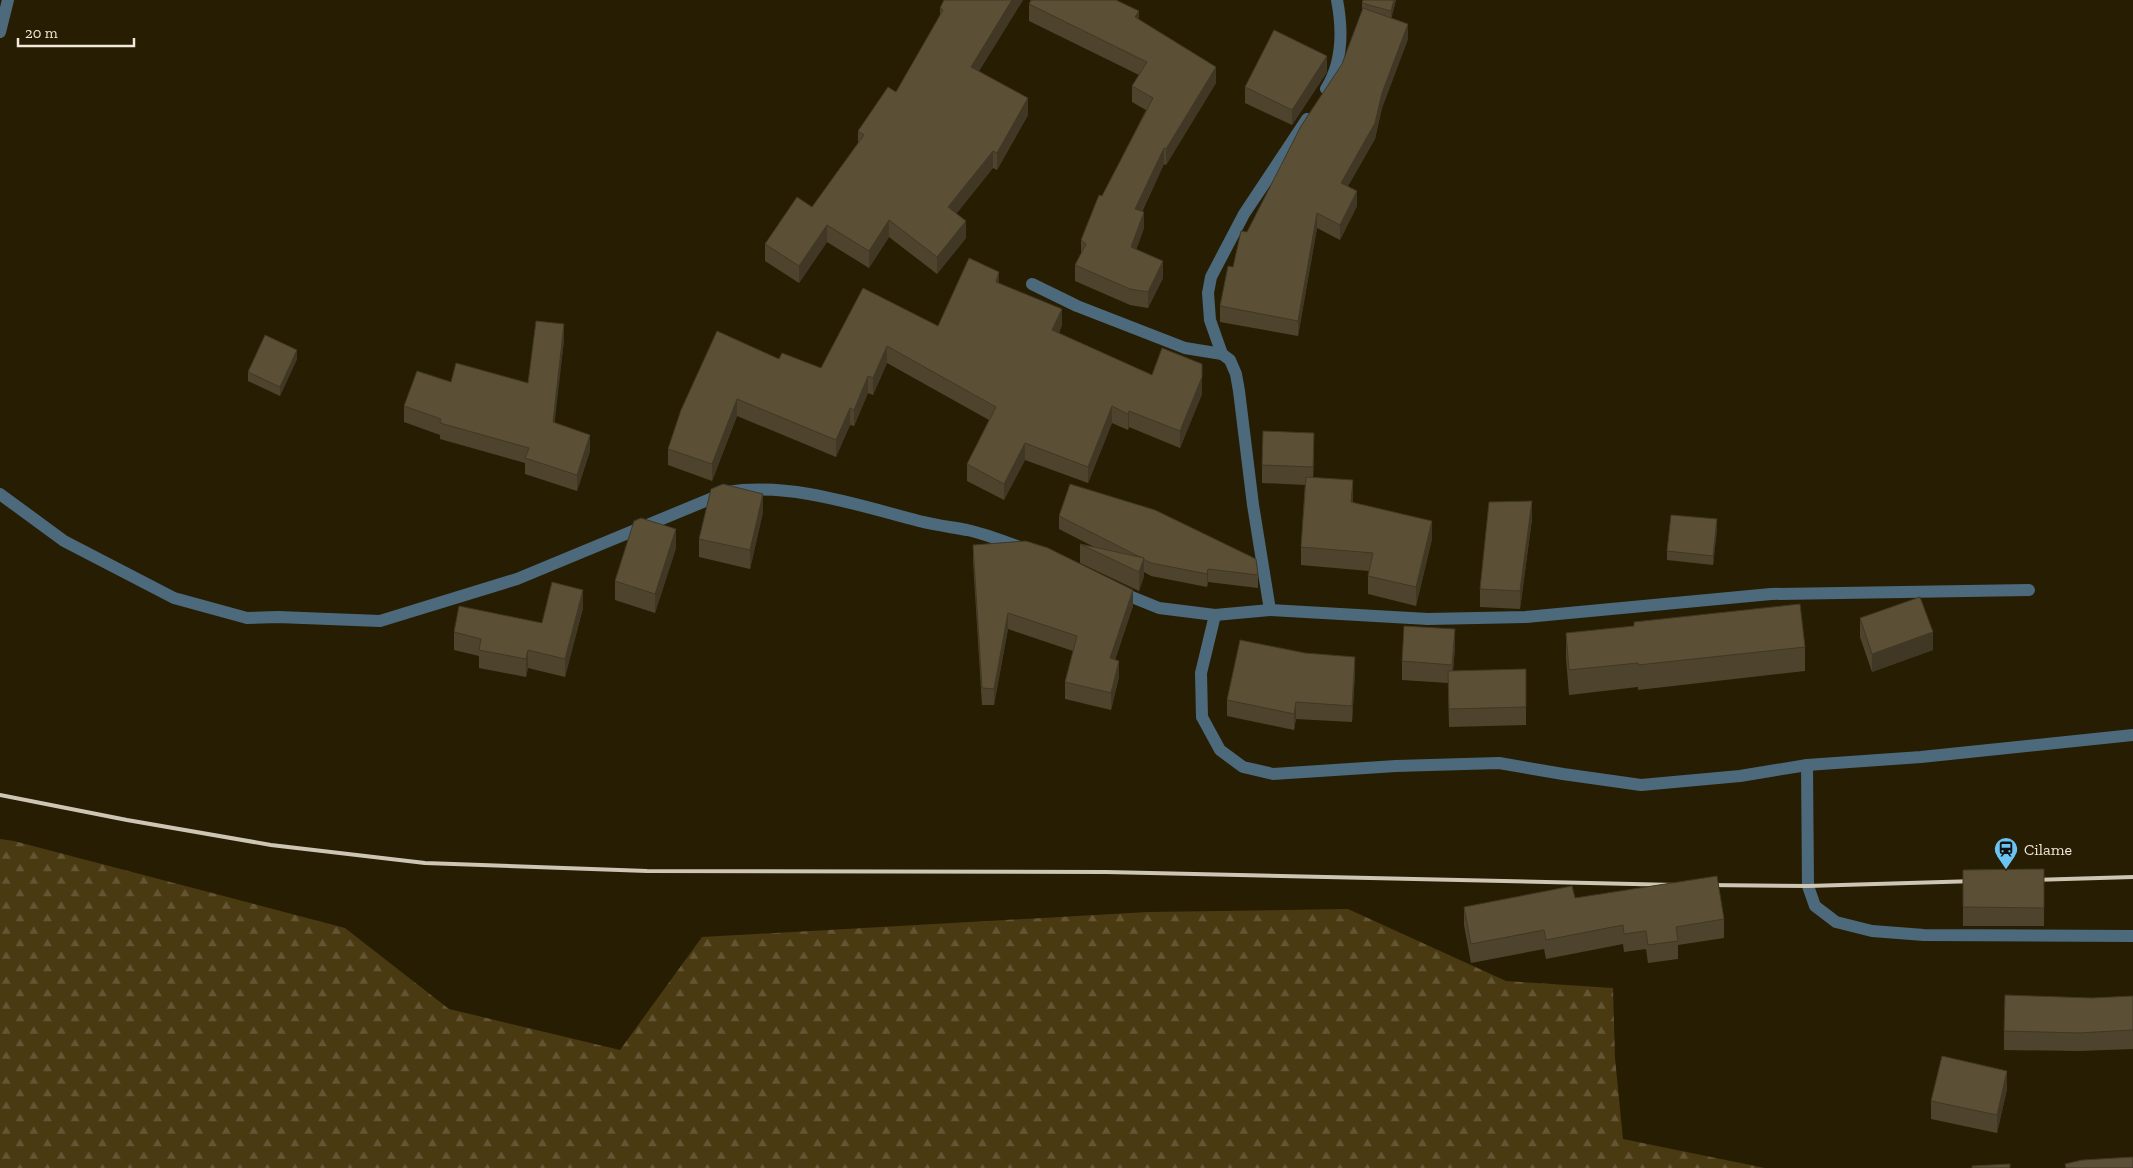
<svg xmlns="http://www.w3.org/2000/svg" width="2133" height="1168" font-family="'Zilla Slab',serif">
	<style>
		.forest { fill: url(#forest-firs) }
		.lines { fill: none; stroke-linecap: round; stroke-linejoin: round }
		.minor { stroke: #4c6a7b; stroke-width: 12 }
		.rail { stroke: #cec6b5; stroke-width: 4 }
		.wall { fill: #4e442e }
		.shaded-wall { fill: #403725 }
		.building { fill: #5b4f35; stroke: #403725 }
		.labels { text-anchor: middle; stroke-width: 4.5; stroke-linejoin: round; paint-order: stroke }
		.poi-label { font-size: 16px; fill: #f0e9da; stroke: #271d03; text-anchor: start }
	</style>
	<defs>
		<pattern id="forest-firs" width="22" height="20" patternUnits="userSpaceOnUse" patternTransform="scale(1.25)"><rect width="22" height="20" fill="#4a3a12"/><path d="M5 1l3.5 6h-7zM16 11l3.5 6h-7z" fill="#645634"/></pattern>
	</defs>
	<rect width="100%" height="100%" fill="#271d03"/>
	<polygon class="forest" points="0,839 14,841 345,928 449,1009 620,1050 702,937 1148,912 1348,909 1506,981 1613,988 1615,1058 1623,1139 1765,1168 0,1168"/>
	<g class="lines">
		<g class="minor">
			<polyline points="0,32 8,0"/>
			<path d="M1326 89C1343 62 1343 31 1337 0"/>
			<polyline points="1032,284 1077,306 1185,348 1222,354 1230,360 1236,374 1239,391 1253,505 1270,610"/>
			<polyline points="1222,354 1210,320 1208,293 1211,277 1244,214 1307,119"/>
			<path d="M0 494 64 541 174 598 247 618 278 617 380 621 517 579 727 492C791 482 857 505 919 521 935 525 951 527 967 530 986 534 1004 541 1022 548"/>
			<polyline points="1117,591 1159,608 1215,615 1270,610 1428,619 1526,617 1771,594 2029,590"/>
			<polyline points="1215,615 1201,673 1202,717 1220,750 1243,767 1273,774 1396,766 1499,763 1563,774 1641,785 1740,776 1807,765 1921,757 2133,735"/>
			<polyline points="1807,765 1808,886 1815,906 1836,922 1872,931 1924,935 2133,936"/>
		</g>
		<g class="rail">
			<polyline points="0,795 127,820 271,845 425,863 647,871 1106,872 1676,885"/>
			<polyline points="2031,880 2133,877"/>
			<polyline points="1706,885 1808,886 1976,881"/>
		</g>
	</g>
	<g class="wall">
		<polygon points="1023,0 979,71 1028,115 997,170 993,168 956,214 966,238 937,274 889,237 869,268 827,242 799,283 765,261 765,244 812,207 858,143 858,131 896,92 940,16 940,8"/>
		<polygon points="1396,0 1391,18 1408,39 1382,108 1375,139 1348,186 1357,206 1340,240 1317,228 1298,336 1220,322 1220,306 1233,267 1247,232 1342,64 1362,11 1362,3"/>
		<polygon points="1029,4 1139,19 1216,83 1166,165 1164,164 1142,212 1144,228 1136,250 1163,278 1148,308 1130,305 1075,281 1075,265 1081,254 1081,240 1102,196 1146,110 1132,102 1132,86 1139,75 1029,21"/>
		<polygon points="1327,72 1292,125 1245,103 1245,87"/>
		<polygon points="999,284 1062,325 1059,333 1152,375 1202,394 1180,448 1129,427 1128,430 1112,423 1088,483 1025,460 1004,500 967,481 967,464 989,420 887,363 873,395 868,393 854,426 850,425 836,457 737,416 712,481 668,465 668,449 779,359 821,368 938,326"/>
		<polygon points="564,340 554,423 590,451 577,491 525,474 525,463 440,439 440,435 404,422 404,406 451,382 528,383"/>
		<polygon points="297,359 280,396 248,381 248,372"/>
		<polygon points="1314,451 1313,477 1353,498 1353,502 1432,539 1416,606 1368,594 1368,576 1369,571 1301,565 1301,547 1305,485 1262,483 1262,465"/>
		<polygon points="763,512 750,569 699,557 699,539"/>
		<polygon points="1059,516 1258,575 1258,588 1208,582 1207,587 1151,576 1144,572 1144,576 1139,591 1080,563 1080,544 1096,548 1059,529"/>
		<polygon points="1532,519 1520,609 1480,607 1480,589"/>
		<polygon points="1717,529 1713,565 1667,560 1667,551"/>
		<polygon points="973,545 1133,606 1115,660 1119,677 1111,710 1065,699 1065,682 1073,651 1008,629 994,705 982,705 973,561"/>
		<polygon points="676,548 655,613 615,600 615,581"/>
		<polygon points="583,608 565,677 528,668 526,677 479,668 479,656 454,650 454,632 542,623"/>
		<polygon points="1860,618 1933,650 1872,672 1860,637"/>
		<polygon points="1634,622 1805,647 1805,671 1638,690 1638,687 1569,695 1566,658 1566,633 1634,626"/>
		<polygon points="1455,647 1453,671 1526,669 1526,725 1449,727 1448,683 1402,680 1402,661"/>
		<polygon points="1355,673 1352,722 1296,719 1294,730 1227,716 1227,700"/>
		<polygon points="2044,869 2044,926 1963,926 1963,870"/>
		<polygon points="1575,898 1724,919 1724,938 1678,945 1678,959 1648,963 1646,949 1624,952 1623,944 1546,959 1544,949 1471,963 1464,925 1464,907"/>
		<polygon points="2133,996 2133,1049 2079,1051 2004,1050 2004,1031 2092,998"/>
		<polygon points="2007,1089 1997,1133 1931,1119 1931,1101"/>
	</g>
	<g class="shaded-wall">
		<polygon points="1012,0 1023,0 971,84 971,67"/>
		<polygon points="1394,0 1396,0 1391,21 1391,11"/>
		<polygon points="1139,11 1139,27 1135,17"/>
		<polygon points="1408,24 1408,39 1382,108 1375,139 1341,198 1341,183 1382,93"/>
		<polygon points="1327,56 1327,72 1292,125 1292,110"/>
		<polygon points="1216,67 1216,83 1166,165 1166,149"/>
		<polygon points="1028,98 1028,115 997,170 997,153"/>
		<polygon points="1164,148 1164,164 1135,225 1135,209"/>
		<polygon points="993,151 993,168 948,224 948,207"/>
		<polygon points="1357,191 1357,206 1340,240 1340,225"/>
		<polygon points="1144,212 1144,228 1131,264 1131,247"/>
		<polygon points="1317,213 1317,228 1298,336 1298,321"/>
		<polygon points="889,220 889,237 869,268 869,251"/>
		<polygon points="966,221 966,238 937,274 937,257"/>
		<polygon points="827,225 827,242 799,283 799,266"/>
		<polygon points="1163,261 1163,278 1148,308 1148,292"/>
		<polygon points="999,272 999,288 996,282"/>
		<polygon points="1062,309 1062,325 1052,347 1052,330"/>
		<polygon points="564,324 564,340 553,438 553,422"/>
		<polygon points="887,346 887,363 873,395 873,378"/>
		<polygon points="297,350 297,359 280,396 280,387"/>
		<polygon points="868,376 868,393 854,426 854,410"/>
		<polygon points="1202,377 1202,394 1180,448 1180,431"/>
		<polygon points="737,399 737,416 712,481 712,464"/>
		<polygon points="1112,406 1112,423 1088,483 1088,467"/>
		<polygon points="850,408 850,425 836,457 836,440"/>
		<polygon points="1129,411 1129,427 1128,430 1128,414"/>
		<polygon points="1314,433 1314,451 1313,485 1313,467"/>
		<polygon points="590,435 590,451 577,491 577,475"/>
		<polygon points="1025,443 1025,460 1004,500 1004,484"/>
		<polygon points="1353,480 1353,498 1351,520 1351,502"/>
		<polygon points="763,494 763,512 750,569 750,550"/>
		<polygon points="1532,501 1532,519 1520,609 1520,591"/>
		<polygon points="1717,519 1717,529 1713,565 1713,556"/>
		<polygon points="1432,521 1432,539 1416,606 1416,587"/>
		<polygon points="676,529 676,548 655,613 655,594"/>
		<polygon points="1144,558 1144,576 1139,591 1139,572"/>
		<polygon points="1208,569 1208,582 1207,587 1207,574"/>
		<polygon points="583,590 583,608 565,677 565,659"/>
		<polygon points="1133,590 1133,606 1110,675 1110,658"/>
		<polygon points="1008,613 1008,629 994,705 994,689"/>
		<polygon points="1455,629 1455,647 1452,683 1452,665"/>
		<polygon points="1933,632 1933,650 1872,672 1872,654"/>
		<polygon points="528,650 528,668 526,677 526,659"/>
		<polygon points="1355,657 1355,673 1352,722 1352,706"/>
		<polygon points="1119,661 1119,677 1111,710 1111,693"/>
		<polygon points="1296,702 1296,719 1294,730 1294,714"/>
		<polygon points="2007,1071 2007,1089 1997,1133 1997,1115"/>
	</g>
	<g class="building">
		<polygon points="944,0 1012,0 971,67 1028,98 997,153 993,151 948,207 966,221 937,257 889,220 869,251 827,225 799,266 765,244 797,197 812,207 864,135 858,131 888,87 896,92 943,10 940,8"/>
		<polygon points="1031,0 1116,0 1139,11 1135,17 1216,67 1166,149 1164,148 1135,209 1144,212 1131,247 1163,261 1148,292 1130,289 1075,265 1086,244 1081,240 1099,195 1102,196 1153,98 1132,86 1147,62 1029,4"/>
		<polygon points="1363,0 1394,0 1391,11 1362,3"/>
		<polygon points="1363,8 1408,24 1382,93 1375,123 1341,183 1357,191 1340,225 1317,213 1298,321 1220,306 1228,266 1233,267 1241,231 1247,232 1301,126 1342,64"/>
		<polygon points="1274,30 1327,56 1292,110 1245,87"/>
		<polygon points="969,258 999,272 996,282 1062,309 1052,330 1152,375 1162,348 1202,364 1202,377 1180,431 1129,411 1128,414 1112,406 1088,467 1025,443 1004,484 967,464 996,407 887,346 873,378 868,376 854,410 850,408 836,440 737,399 712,464 668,449 681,410 717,331 779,359 782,353 821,368 863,288 938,326"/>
		<polygon points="536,321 564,324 553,422 590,435 577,475 525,458 529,448 440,423 441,419 404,406 417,371 451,382 456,363 528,383"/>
		<polygon points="265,335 297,350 280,387 248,372"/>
		<polygon points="1263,431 1314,433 1313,467 1262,465"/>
		<polygon points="1306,477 1353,480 1351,502 1432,521 1416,587 1368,576 1373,553 1301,547"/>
		<polygon points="723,484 763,494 750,550 699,539 711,489"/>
		<polygon points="1070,484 1155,510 1256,559 1258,575 1208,569 1207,574 1151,563 1143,559 1144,558 1140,557 1059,516"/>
		<polygon points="1532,501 1520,591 1480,589 1489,502"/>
		<polygon points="1671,515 1717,519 1713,556 1667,551"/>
		<polygon points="641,518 676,529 655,594 615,581 634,521"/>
		<polygon points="1026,541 1048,548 1133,590 1110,658 1119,661 1111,693 1065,682 1077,636 1008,613 994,689 982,688 973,545"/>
		<polygon points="1080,544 1144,558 1139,572"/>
		<polygon points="552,582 583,590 565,659 528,650 526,659 479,650 481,639 454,632 459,606 542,623"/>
		<polygon points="1920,597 1933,632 1872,654 1860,618"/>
		<polygon points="1800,604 1805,647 1638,665 1638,663 1569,670 1566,633 1634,626 1634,622"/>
		<polygon points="1404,626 1455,629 1452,665 1402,661"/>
		<polygon points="1240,640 1305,653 1355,657 1352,706 1296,702 1294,714 1227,700"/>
		<polygon points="1526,669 1526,707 1449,709 1448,671"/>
		<polygon points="2044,869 2044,908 1963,907 1963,870"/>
		<polygon points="1717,876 1724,919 1676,927 1678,941 1648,945 1646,931 1624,934 1623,925 1546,940 1544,930 1471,944 1464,907 1572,886 1575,898"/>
		<polygon points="2005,995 2092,998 2133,996 2133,1030 2079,1033 2004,1031"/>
		<polygon points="1942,1056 2007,1071 1997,1115 1931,1101"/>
		<polygon points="2133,1157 2133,1168 2066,1168 2065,1164 2082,1160"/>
		<polygon points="2010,1164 2010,1168 1972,1168 1972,1166"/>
	</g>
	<defs>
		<g id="station-pin" transform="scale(1.25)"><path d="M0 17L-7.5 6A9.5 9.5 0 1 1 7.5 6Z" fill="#6bc3f2" stroke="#271d03"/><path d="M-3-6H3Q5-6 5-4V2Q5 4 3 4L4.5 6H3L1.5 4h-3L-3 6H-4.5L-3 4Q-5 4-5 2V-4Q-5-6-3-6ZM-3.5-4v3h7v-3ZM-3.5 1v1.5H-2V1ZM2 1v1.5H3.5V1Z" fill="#111"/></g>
	</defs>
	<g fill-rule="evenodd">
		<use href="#station-pin" x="2006" y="849"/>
	</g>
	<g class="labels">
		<g class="poi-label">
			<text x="2024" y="855">Cilame</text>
		</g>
	</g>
	<path d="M18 38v8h116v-8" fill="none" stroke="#f0e9da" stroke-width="2.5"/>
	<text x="25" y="38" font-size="15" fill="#f0e9da" stroke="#271d03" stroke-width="4" paint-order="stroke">20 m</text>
</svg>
